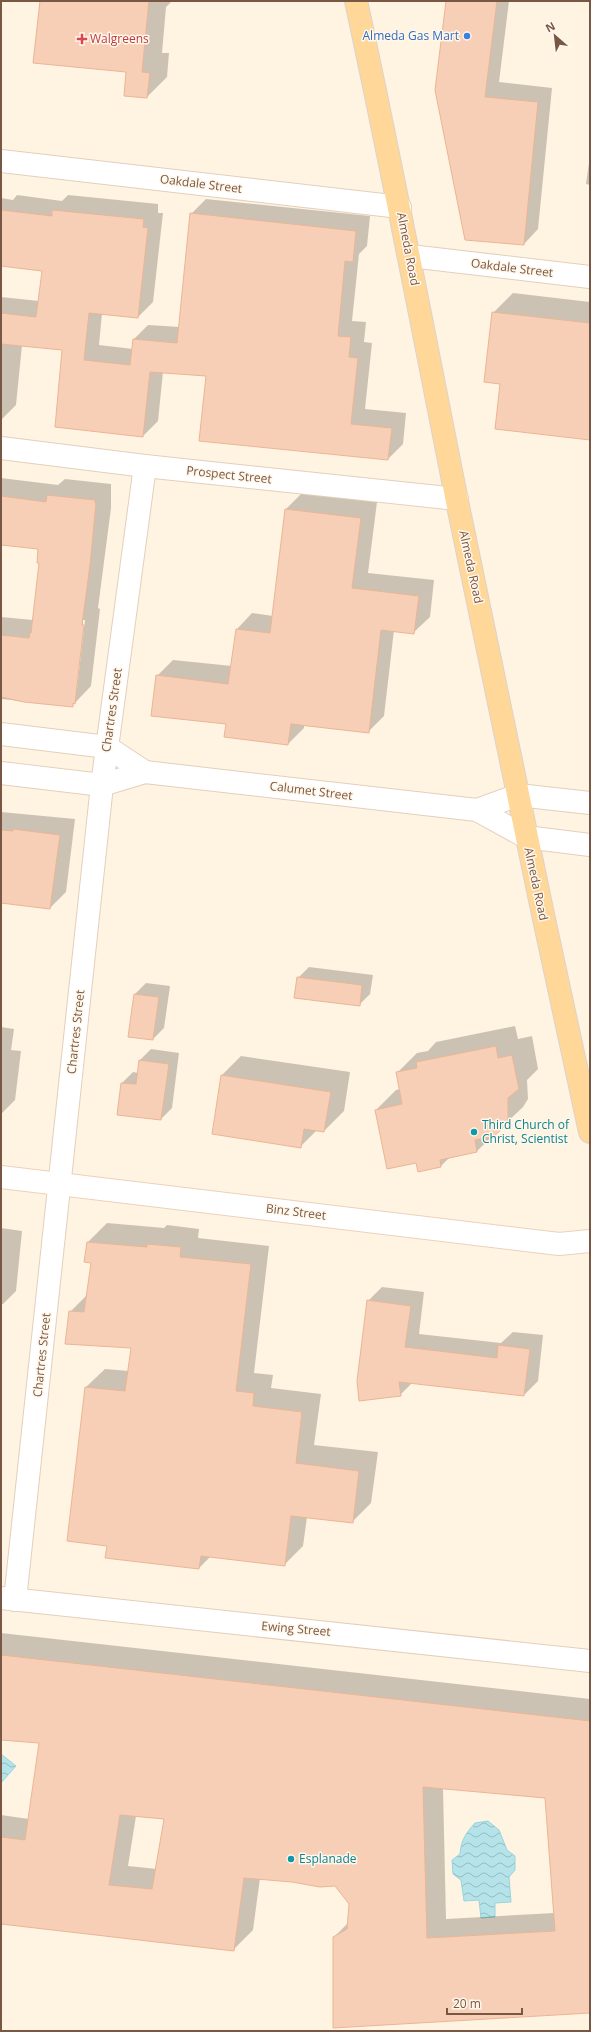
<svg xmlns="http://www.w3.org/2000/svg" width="591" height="2032" font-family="'Open Sans',sans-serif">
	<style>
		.water { fill: url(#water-waves); stroke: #99d4dd }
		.shadow { fill: #0003; fill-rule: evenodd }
		.building { fill: #f7cfb6; stroke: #ebb595; fill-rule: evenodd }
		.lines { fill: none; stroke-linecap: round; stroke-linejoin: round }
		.street-casing { stroke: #e4cfbc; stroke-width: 24 }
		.secondary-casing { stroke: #ecd1bc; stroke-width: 24 }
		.primary-casing { stroke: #dcd3cf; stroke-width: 24 }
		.street { stroke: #fff; stroke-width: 22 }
		.secondary { stroke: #fff; stroke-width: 22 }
		.primary { stroke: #ffd798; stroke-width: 22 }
		.shop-dot { fill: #3f7fe0; stroke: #fff7ea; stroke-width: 1.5 }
		.health-dot { fill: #e0444e; stroke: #fff7ea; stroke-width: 1.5 }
		.culture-dot { fill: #0f9aa8; stroke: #fff7ea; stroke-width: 1.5 }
		.labels { text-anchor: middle; stroke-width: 3; stroke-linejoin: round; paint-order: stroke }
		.shop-label { font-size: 12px; fill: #366cbe; stroke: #fff7ea; text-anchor: end }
		.health-label { font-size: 12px; fill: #be3a42; stroke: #fff7ea; text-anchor: start }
		.street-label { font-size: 12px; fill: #795745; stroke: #fff7ea }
		.culture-label { font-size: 12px; fill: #0d838f; stroke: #fff7ea; text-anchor: start }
	</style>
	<defs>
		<pattern id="water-waves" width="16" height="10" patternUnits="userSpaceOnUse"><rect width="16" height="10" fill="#b4e3ea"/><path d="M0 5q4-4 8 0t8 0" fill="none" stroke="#97bbbf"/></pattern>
	</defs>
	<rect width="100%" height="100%" fill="#fff3e2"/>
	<g class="water">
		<polygon points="1,1754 16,1766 1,1783"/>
		<path d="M488 1821 499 1830 507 1850 515 1856V1870L509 1877 511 1902 495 1903V1917L481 1918 479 1900 464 1901 461 1880 453 1874 452 1860 460 1854C461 1840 466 1833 475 1823Z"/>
	</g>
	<g class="shadow">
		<polygon points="41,1 172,1 166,7 162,53 169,53 167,77 147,97 127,71"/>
		<polygon points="447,1 509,1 499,82 552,88 538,229 524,244"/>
		<polygon points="590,156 590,185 586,184"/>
		<polygon points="17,195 62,201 68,195 158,204 158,213 163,213 153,302 138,317 102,313 99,345 133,349 133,340 148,325 180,327 191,214 206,199 370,216 367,246 359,254 352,321 366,322 364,342 372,343 365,409 406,413 403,444 388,459 207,375 163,372 158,421 143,436 63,349 22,345 16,405 1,420 1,297 39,301 43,271 1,265 1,198 13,200"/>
		<polygon points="513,293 590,302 590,439 502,383 493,313"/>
		<path d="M1 478 58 485 65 479 111 484V508L98 608 100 609 91 686 72 706 1 699V617L33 620 40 562 39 548 1 544ZM83 620H85L77 689H75Z"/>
		<polygon points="302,493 377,502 368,573 434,580 430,617 414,632 394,630 384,716 368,732 304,724 304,728 288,744 227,723 157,676 173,660 232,666 237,629 252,613 273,616 286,509"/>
		<polygon points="1,812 75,819 66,892 50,908 1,902"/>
		<polygon points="309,967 373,975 370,994 359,1005 298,978"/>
		<polygon points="146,983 170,986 164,1028 153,1039 135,994"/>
		<polygon points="515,1026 518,1039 532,1036 538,1069 527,1080 528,1099 523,1107 477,1151 450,1157 441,1166 416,1162 376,1110 396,1090 400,1089 397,1073 417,1053 428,1051 436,1042"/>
		<polygon points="1,1027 14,1029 11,1050 21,1051 15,1100 2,1113"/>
		<polygon points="151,1049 179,1053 172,1108 161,1119 122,1083 133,1072 138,1073 140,1060"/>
		<polygon points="241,1056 350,1072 344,1111 324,1131 317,1130 301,1146 222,1075"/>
		<polygon points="107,1223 164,1228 167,1225 199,1229 198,1238 269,1246 254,1373 273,1375 271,1388 321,1394 314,1445 378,1452 371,1503 352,1522 307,1517 303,1546 284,1565 211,1556 199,1568 108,1545 86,1387 105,1369 129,1371 132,1347 70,1312 88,1294 92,1262 85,1261 88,1242"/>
		<polygon points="1,1228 22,1231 16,1291 3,1304 1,1304"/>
		<polygon points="382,1287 424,1292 419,1334 501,1343 513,1332 543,1335 538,1381 524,1395 413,1382 400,1395 368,1301"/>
		<path d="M1 1633 590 1699V2012L334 1937 348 1923 350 1904 335 1885 260 1878 253 1930 233 1950 1 1923V1815L29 1819 40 1742 1 1739ZM443 1788 546 1798 554 1913 446 1919ZM136 1816 165 1819 157 1869 128 1866Z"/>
	</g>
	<g class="building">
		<polygon points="40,1 149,1 142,72 150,73 147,98 124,96 126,72 33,63"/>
		<polygon points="446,1 497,1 485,97 538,102 524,245 465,240 435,90"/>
		<polygon points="1,210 52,216 52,210 144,219 143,227 148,228 138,318 89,313 84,360 130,365 133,339 177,343 190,213 356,231 353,262 345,261 338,336 351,337 349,357 358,358 351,424 392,428 388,460 199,441 206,376 150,372 143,437 55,427 62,350 1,344 1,313 36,317 42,271 1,266"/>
		<polygon points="492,312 590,323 590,440 495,429 500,384 484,382"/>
		<polygon points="47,495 95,500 95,503 96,503 90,565 82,625 84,625 80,659 75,704 73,703 73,707 24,702 1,697 1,635 29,638 30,633 31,633 39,563 37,563 38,549 1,545 1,496 46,502"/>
		<polygon points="285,509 361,518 352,588 419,596 414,634 381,630 369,733 291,724 288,745 224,737 226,724 151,716 156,675 228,684 236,629 270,633"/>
		<polygon points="13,829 60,835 50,909 1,903 1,830 13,831"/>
		<polygon points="297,977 362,985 360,1006 294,998"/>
		<polygon points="134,994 159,997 153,1040 128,1037"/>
		<polygon points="496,1046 498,1058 512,1055 519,1089 508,1098 508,1119 503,1128 494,1136 475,1140 477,1152 440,1160 441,1167 418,1172 416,1163 387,1169 375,1110 402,1104 396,1072 417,1068 416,1062"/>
		<polygon points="139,1060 169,1064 161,1120 117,1115 121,1083 136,1084"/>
		<polygon points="221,1075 331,1092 324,1132 304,1129 301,1148 212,1134"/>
		<polygon points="87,1242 147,1247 147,1244 181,1247 180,1257 251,1264 236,1391 254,1393 253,1406 302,1412 296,1463 359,1471 353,1523 291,1516 285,1566 201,1556 199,1569 105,1558 107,1546 67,1541 85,1387 125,1391 131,1348 65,1344 69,1311 84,1312 91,1263 84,1262"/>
		<polygon points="367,1300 411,1306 405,1347 497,1358 498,1345 530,1349 524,1396 399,1382 401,1396 359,1401 357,1381"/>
		<path d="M1 1655 590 1721V2013L333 2028V1937L347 1929 349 1904 335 1886 320 1887 292 1882 244 1878 234 1951 1 1924V1837L25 1840 39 1743 1 1740ZM423 1787 545 1798 555 1931 427 1938ZM120 1815 164 1819 152 1889 109 1885Z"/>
	</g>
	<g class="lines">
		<g class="street-casing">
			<g id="street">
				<polyline points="1,161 400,207"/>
				<polyline points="410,256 590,277"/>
				<polyline points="1,448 145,466 457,499"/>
				<polyline points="1,734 107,747 145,772"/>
				<polyline points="1,773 102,785 145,772 477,810 526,837 590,845"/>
				<polyline points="477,810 518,795 590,803"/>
				<polyline points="1,1598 590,1661"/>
				<polyline points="15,1600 102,785 145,466"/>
			</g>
		</g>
		<g class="secondary-casing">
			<polyline id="secondary" points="1,1177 559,1244 590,1241"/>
		</g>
		<g class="primary-casing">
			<path id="primary" d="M356 1C392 167 424 335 457 501 500 712 544 922 590 1132"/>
		</g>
		<use href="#street" class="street"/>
		<use href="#secondary" class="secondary"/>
		<use href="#primary" class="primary"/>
	</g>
	<circle class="shop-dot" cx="467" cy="36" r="4"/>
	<path class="health-dot" d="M80 33h4v4h4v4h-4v4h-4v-4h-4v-4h4z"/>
	<g class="culture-dot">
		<circle cx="474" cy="1132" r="4"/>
		<circle cx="291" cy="1859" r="4"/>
	</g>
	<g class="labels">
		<g class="shop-label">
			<text x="459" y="40">Almeda Gas Mart</text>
		</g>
		<g class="health-label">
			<text x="90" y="43">Walgreens</text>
		</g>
		<g class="street-label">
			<text transform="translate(201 184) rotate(7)" y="4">Oakdale Street</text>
			<text transform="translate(408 249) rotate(79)" y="4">Almeda Road</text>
			<text transform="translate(512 268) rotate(7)" y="4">Oakdale Street</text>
			<text transform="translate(229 475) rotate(6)" y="4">Prospect Street</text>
			<text transform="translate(471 567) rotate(78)" y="4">Almeda Road</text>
			<text transform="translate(112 710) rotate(-82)" y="4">Chartres Street</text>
			<text transform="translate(311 791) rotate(7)" y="4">Calumet Street</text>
			<text transform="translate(536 884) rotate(78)" y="4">Almeda Road</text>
			<text transform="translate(76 1032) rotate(-84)" y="4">Chartres Street</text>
			<text transform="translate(296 1212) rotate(7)" y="4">Binz Street</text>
			<text transform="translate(42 1355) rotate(-84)" y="4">Chartres Street</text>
			<text transform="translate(296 1629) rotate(5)" y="4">Ewing Street</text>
		</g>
		<g class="culture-label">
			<text x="482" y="1129">Third Church of<tspan x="482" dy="14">Christ, Scientist</tspan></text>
			<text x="299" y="1863">Esplanade</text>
		</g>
	</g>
	<rect width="591" height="2032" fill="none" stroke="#795745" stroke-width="4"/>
	<g transform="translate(555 36) rotate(332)" stroke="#fff7ea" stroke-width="3" paint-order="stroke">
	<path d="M0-3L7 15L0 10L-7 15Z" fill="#795745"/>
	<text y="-6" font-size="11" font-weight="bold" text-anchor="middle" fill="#795745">N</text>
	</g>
	<path d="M447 2008v6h75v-6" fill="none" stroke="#795745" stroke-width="2"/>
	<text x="453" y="2008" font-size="12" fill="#795745" stroke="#fff7ea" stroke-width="3" paint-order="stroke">20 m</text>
</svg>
